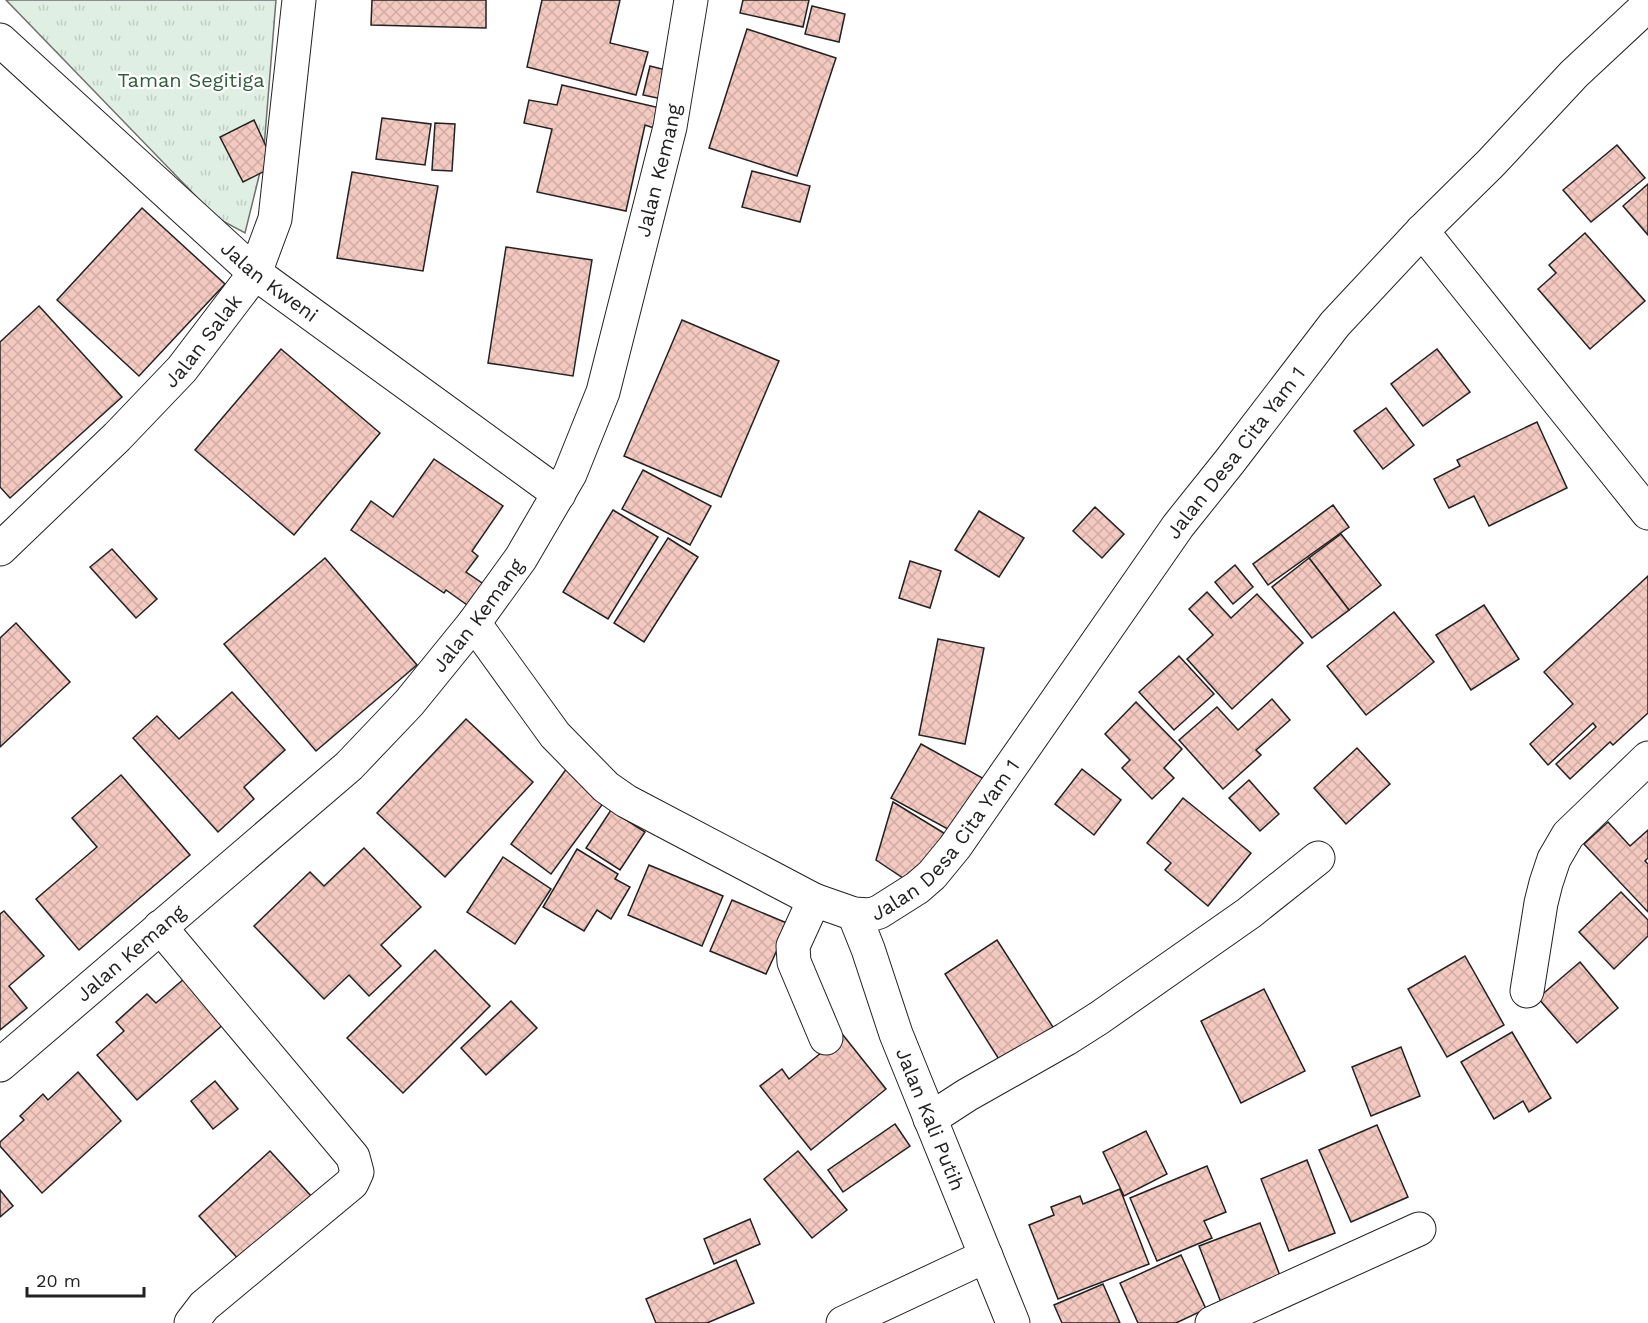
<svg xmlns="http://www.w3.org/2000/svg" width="1648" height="1323" font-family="'Work Sans',sans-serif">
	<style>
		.park { fill: url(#park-tufts); stroke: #6f6f6f; stroke-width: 1.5 }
		.building { fill: url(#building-cross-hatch); stroke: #222; stroke-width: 1.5 }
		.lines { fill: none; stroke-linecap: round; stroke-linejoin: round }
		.minor-casing { stroke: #222; stroke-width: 35 }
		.minor { stroke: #fff; stroke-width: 33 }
		.labels { text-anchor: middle; stroke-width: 4.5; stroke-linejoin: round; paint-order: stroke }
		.park-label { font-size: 20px; fill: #2f5e38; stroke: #fff }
		.street-label { font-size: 20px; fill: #222; stroke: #fff }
	</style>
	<defs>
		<pattern id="park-tufts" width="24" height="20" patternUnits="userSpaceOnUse" patternTransform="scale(1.5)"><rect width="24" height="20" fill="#e0efe3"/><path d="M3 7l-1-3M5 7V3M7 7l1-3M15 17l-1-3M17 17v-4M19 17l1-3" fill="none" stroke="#c0cdc2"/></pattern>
		<pattern id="building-cross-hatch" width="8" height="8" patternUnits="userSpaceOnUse" patternTransform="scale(1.5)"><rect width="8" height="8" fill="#f3c9c0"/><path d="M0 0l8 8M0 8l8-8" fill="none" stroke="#d0aca5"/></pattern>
	</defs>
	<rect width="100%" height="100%" fill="#fff"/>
	<polygon class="park" points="6,0 276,0 263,160 245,233 217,218"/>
	<g class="building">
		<polygon points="372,0 486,0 486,28 371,25"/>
		<polygon points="542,0 620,0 610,43 648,52 636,95 527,67"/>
		<polygon points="743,0 809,0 803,27 740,13"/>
		<polygon points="812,6 845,14 839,42 805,34"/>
		<polygon points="747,29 836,58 797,176 709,148"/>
		<polygon points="650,66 674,72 667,100 643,95"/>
		<polygon points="562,85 660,108 654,128 645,125 626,211 537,192 552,129 524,123 529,100 557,105"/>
		<polygon points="382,118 431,124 425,165 376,159"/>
		<polygon points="254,120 275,166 243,182 220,137"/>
		<polygon points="435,123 455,124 452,171 432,170"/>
		<polygon points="1617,145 1645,178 1591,222 1563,190"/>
		<polygon points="752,171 810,186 800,222 742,207"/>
		<polygon points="352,172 438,186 423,271 337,258"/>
		<polygon points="1648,184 1648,235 1623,206"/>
		<polygon points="142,208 225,284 139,376 57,300"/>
		<polygon points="1585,233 1645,301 1590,349 1538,289 1556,273 1549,265"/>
		<polygon points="506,247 592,260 573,376 488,363"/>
		<polygon points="39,306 122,397 10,498 0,487 0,342"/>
		<polygon points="682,320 779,361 721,497 624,456"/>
		<polygon points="281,349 380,433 294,535 195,450"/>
		<polygon points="1437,349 1470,392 1423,426 1391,384"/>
		<polygon points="1386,408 1414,445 1383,469 1354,431"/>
		<polygon points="1537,422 1567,488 1489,526 1474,496 1449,508 1434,479 1460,466 1457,460"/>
		<polygon points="434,459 503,506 472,551 478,556 466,572 485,585 470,607 446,590 444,593 351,530 371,501 393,517"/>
		<polygon points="643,470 711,506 690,545 622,509"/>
		<polygon points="1333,505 1349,527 1268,585 1253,564"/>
		<polygon points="1095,507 1124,534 1102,558 1073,531"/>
		<polygon points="613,510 658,537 608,619 563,592"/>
		<polygon points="979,511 1024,538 999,577 955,550"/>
		<polygon points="1341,534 1381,585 1349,610 1309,558"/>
		<polygon points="668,538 698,557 644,642 614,623"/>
		<polygon points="112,549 157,599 136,618 90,567"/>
		<polygon points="325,558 417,665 316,751 224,644"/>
		<polygon points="1309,558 1349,610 1312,638 1272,587"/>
		<polygon points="910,561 941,571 930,608 899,598"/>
		<polygon points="1235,565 1253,587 1233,604 1215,582"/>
		<polygon points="1648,576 1648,713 1613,745 1610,742 1570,779 1556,764 1596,727 1593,723 1548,765 1530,744 1573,704 1544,672"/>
		<polygon points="1207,592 1231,618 1257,594 1303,643 1232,709 1187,659 1213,635 1189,609"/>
		<polygon points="1484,605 1519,659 1471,690 1436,635"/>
		<polygon points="1394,612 1434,662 1366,715 1327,666"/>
		<polygon points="16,623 70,682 0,747 0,638"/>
		<polygon points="938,639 984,648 965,744 919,735"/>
		<polygon points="1179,656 1214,694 1174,730 1139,692"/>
		<polygon points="232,692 285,750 244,787 254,799 218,832 133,738 157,716 179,739"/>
		<polygon points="1272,699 1290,720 1256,750 1261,755 1223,789 1179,740 1217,707 1238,730"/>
		<polygon points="1136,702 1182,749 1164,768 1174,778 1152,799 1122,768 1130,760 1105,734"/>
		<polygon points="466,719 533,782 445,877 377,813"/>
		<polygon points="921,744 986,780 955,833 891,798"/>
		<polygon points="1357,748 1390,784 1346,824 1314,788"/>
		<polygon points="570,764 610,794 551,874 511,844"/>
		<polygon points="1082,769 1121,800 1094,835 1055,804"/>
		<polygon points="121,775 190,855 79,950 36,899 97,847 72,818"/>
		<polygon points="1249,780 1279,814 1260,831 1229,798"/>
		<polygon points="1183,798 1251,853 1208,906 1165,870 1171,863 1147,843"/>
		<polygon points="893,802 952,838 912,884 876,860"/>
		<polygon points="611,810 645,832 620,870 586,848"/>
		<polygon points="1608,822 1630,846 1648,830 1648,858 1645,861 1648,864 1648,912 1584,844"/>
		<polygon points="364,848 421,907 381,945 401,966 369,996 349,975 324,999 254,926 310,872 324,886"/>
		<polygon points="577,849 618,874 615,879 630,887 611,919 597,910 584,931 543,907"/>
		<polygon points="503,857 551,889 515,944 467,912"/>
		<polygon points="649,865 723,896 702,946 628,915"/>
		<polygon points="1621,892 1648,920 1648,936 1614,969 1579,932"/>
		<polygon points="732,900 789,924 766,974 710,951"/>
		<polygon points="4,911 44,956 9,986 27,1008 0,1030 0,914"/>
		<polygon points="997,940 1060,1038 1007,1072 945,974"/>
		<polygon points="435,950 490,1006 403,1093 347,1038"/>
		<polygon points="1465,956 1504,1025 1447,1057 1408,989"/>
		<polygon points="1580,962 1618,1008 1577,1043 1538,998"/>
		<polygon points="193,971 233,1016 137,1100 97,1055 124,1031 116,1022 147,994 156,1003"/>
		<polygon points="1264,989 1305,1071 1241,1103 1201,1021"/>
		<polygon points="511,1001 537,1028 486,1075 461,1048"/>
		<polygon points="1512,1032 1551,1098 1529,1112 1523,1101 1494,1119 1461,1062"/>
		<polygon points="843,1035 886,1089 811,1150 760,1086 782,1069 789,1079"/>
		<polygon points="1401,1047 1420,1096 1371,1116 1352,1067"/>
		<polygon points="78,1072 121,1121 42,1193 0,1146 0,1142 24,1120 20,1116 43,1094 48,1100"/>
		<polygon points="215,1081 238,1109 213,1129 191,1101"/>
		<polygon points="895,1124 910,1146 843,1192 828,1170"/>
		<polygon points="1377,1125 1408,1197 1351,1222 1319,1150"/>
		<polygon points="1146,1131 1167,1174 1124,1196 1103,1152"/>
		<polygon points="270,1151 312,1197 241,1262 199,1216"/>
		<polygon points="798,1151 847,1210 812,1238 764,1179"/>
		<polygon points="1307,1160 1335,1233 1289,1251 1261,1179"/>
		<polygon points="1207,1166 1226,1212 1204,1221 1212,1238 1157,1261 1130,1198"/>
		<polygon points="1120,1189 1149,1264 1058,1299 1029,1225 1054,1215 1051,1207 1080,1196 1083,1204"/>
		<polygon points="0,1190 13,1206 0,1217"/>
		<polygon points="750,1219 760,1244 714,1264 704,1239"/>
		<polygon points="1260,1223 1282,1281 1222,1305 1199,1246"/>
		<polygon points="1181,1255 1206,1309 1176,1323 1138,1323 1120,1283"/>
		<polygon points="736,1260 754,1303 707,1323 656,1323 646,1299"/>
		<polygon points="1103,1284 1120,1323 1062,1323 1054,1305"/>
	</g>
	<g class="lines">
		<g class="minor-casing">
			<g id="minor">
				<path id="s1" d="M0 40 255 273 559 494"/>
				<polyline points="1422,231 1648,513"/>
				<path id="s2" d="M0 549 117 437 182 369 255 273 275 219 299 0"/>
				<path id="s3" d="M474 623 555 735 606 787 626 801 814 900 854 914 870 915 879 912 917 888 932 875 955 847 1178 526 1230 461 1335 324 1422 231 1491 163 1574 74 1648 5"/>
				<polyline points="814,900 793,946 794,962 826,1038"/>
				<path id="s4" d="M854 914 868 949 896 1034 1013 1323"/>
				<polyline points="160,927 353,1157 357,1172 352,1183 204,1306 191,1323"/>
				<polyline points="1527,991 1541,903 1546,883 1554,859 1568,835 1648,758"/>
				<path id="s5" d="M0 1065 349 766 409 703 474 623 521 558 570 474 603 392 670 127 691 0"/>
				<polyline points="930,1119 967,1095 1066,1039 1099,1018 1249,913 1318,858"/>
				<polyline points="843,1323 986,1256"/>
				<polyline points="1212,1323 1419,1229"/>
			</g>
		</g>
		<use href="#minor" class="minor"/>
	</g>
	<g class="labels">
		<g class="park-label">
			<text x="191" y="87">Taman Segitiga</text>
		</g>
		<g class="street-label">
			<text dy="7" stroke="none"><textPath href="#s5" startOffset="1144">Jalan Kemang</textPath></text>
			<text dy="7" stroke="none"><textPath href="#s1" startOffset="362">Jalan Kweni</textPath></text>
			<text dy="7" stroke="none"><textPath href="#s2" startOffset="291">Jalan Salak</textPath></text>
			<text dy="7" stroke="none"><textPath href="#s3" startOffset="1101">Jalan Desa Cita Yam 1</textPath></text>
			<text dy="7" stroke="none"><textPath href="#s5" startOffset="658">Jalan Kemang</textPath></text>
			<text dy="7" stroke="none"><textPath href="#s3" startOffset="615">Jalan Desa Cita Yam 1</textPath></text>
			<text dy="7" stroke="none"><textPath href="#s5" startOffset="172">Jalan Kemang</textPath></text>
			<text dy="7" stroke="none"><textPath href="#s4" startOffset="219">Jalan Kali Putih</textPath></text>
		</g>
	</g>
	<path d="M27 1287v9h117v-9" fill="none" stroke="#222222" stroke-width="3"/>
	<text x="36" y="1287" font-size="18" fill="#222222" stroke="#ffffff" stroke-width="4.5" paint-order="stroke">20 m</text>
</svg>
